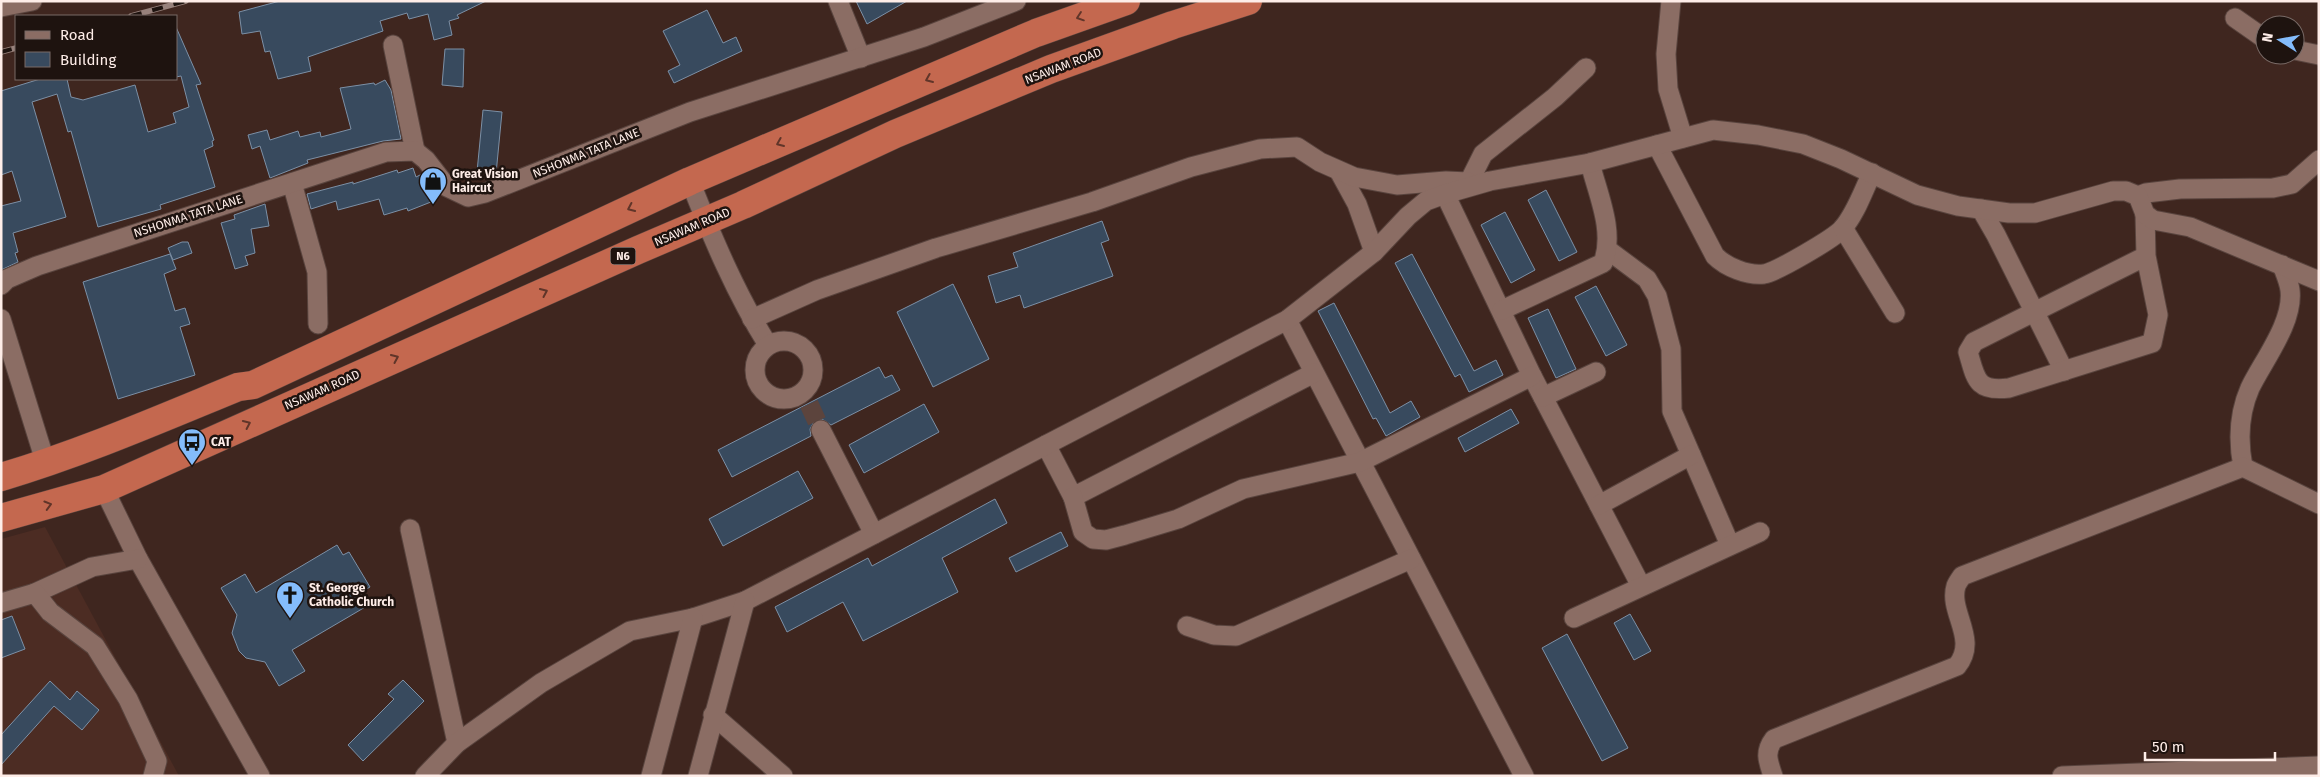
<svg xmlns="http://www.w3.org/2000/svg" width="2320" height="777" font-family="'Fira Sans',sans-serif">
	<style>
		.built { fill: #4c2c23 }
		.building { fill: #384a5e; stroke: #7c90a6 }
		.lines { fill: none; stroke-linecap: round; stroke-linejoin: round }
		.minor-tunnel { stroke: #5c443d; stroke-width: 19; stroke-dasharray: 19 9; stroke-linecap: butt }
		.minor-casing { stroke: #59443e; stroke-width: 21 }
		.highway-casing { stroke: #59443e; stroke-width: 29 }
		.minor { stroke: #8b6d64; stroke-width: 19 }
		.highway { stroke: #c4684f; stroke-width: 28 }
		.rail-casing { stroke: #97817b; stroke-width: 5.5 }
		.rail { stroke: #1e130f; stroke-width: 4; stroke-dasharray: 11; stroke-linecap: butt }
		.oneway { stroke: #603529 }
		.labels { text-anchor: middle; stroke-width: 5; stroke-linejoin: round; paint-order: stroke }
		.shield { fill: #1e130f; stroke: #bbaca7; stroke-width: 1 }
		.shield-label { font-size: 11px; font-weight: bold; fill: #feede8 }
		.street-label { font-size: 12px; fill: #feede8; stroke: #1e130f }
		.poi-label { font-size: 12px; font-weight: bold; fill: #feede8; stroke: #1e130f; text-anchor: start }
	</style>
	<rect width="100%" height="100%" fill="#3f261f"/>
	<polygon class="built" points="45,527 179,776 1,776 1,539"/>
	<g class="building">
		<polygon points="280,1 486,1 457,15 459,18 449,21 452,35 434,40 428,14 409,19 407,13 380,21 383,31 308,57 311,71 278,79 270,51 265,52 260,31 242,34 239,12"/>
		<polygon points="856,1 907,1 867,24"/>
		<polygon points="707,10 723,43 736,37 742,51 674,83 668,71 680,65 663,31"/>
		<polygon points="176,27 201,84 196,85 214,140 212,141 213,146 204,150 215,187 160,205 161,209 98,227 71,131 68,132 57,94 32,102 66,217 13,233 18,252 15,253 18,262 1,270 1,206 21,201 12,171 1,175 1,91 40,79 67,79 71,97 83,100 135,85 148,132 176,123 173,113 189,107 181,76 176,77"/>
		<polygon points="445,49 464,49 463,87 442,85"/>
		<polygon points="385,80 391,90 401,139 383,141 307,160 308,163 270,178 260,146 252,149 248,135 267,130 270,140 298,131 300,137 320,132 321,137 351,129 340,88 374,83 375,85"/>
		<polygon points="483,110 502,112 496,174 477,172"/>
		<polygon points="413,168 416,177 422,174 427,184 430,183 434,188 436,200 408,211 407,208 384,215 379,199 338,210 336,201 311,209 307,194 353,182 353,184 397,170 398,173"/>
		<polygon points="1546,190 1577,252 1559,261 1528,200"/>
		<polygon points="265,204 269,226 251,229 255,253 245,256 248,265 235,269 221,223 235,219 234,215"/>
		<polygon points="1505,212 1535,270 1511,283 1481,225"/>
		<polygon points="1102,221 1109,240 1101,243 1113,276 1024,308 1020,295 996,303 988,276 1018,267 1013,253"/>
		<polygon points="182,242 188,242 192,253 173,260 168,248"/>
		<polygon points="170,254 176,269 164,274 175,311 185,308 190,324 180,327 195,375 118,399 83,282"/>
		<polygon points="1412,254 1474,371 1496,360 1503,375 1469,392 1460,374 1455,377 1395,263"/>
		<polygon points="953,284 989,359 933,387 897,312"/>
		<polygon points="1596,286 1627,345 1606,356 1575,297"/>
		<polygon points="1334,303 1390,413 1411,401 1420,417 1386,436 1376,418 1373,419 1318,311"/>
		<polygon points="1548,309 1576,369 1556,378 1528,318"/>
		<polygon points="879,367 885,378 892,375 900,390 831,425 822,419 815,420 810,429 811,436 732,477 718,450"/>
		<polygon points="924,404 939,432 864,473 849,445"/>
		<polygon points="1511,409 1519,423 1465,452 1458,438"/>
		<polygon points="798,471 813,498 723,546 709,519"/>
		<polygon points="995,499 1007,523 942,558 958,592 863,641 843,602 787,632 775,607 868,558 872,566"/>
		<polygon points="1061,532 1068,546 1016,572 1009,558"/>
		<polygon points="337,545 343,555 349,552 370,587 360,593 367,606 292,650 305,671 279,686 265,662 246,658 239,651 232,633 237,615 221,588 245,574 256,593"/>
		<polygon points="1630,614 1651,651 1634,660 1614,623"/>
		<polygon points="12,616 25,649 1,658 1,620"/>
		<polygon points="1567,634 1628,748 1602,761 1542,648"/>
		<polygon points="403,680 424,701 363,761 348,745 394,699 388,694"/>
		<polygon points="50,681 70,700 77,691 99,710 82,730 54,706 1,765 1,735"/>
	</g>
	<g class="lines">
		<polyline class="minor-tunnel" points="809,404 821,430"/>
		<g class="minor-casing">
			<g id="minor">
				<polyline points="838,1 861,58"/>
				<polyline points="1671,1 1666,54 1668,89 1683,138"/>
				<polyline points="1,7 32,1"/>
				<polyline points="2235,18 2265,39"/>
				<polyline points="393,45 415,151"/>
				<polyline points="2295,50 2319,55"/>
				<path d="M1657 145 1715 256C1726 267 1748 276 1764 274 1776 272 1835 238 1843 228 1856 213 1863 191 1872 173"/>
				<polyline points="1339,171 1357,204 1374,252"/>
				<path d="M690 181C712 237 736 294 768 345"/>
				<polyline points="1469,182 1483,154 1555,97 1586,68"/>
				<polyline points="292,183 317,272 318,324"/>
				<polyline points="1445,194 1532,376 1641,586"/>
				<polyline points="2138,196 2146,193 2180,189 2273,188 2292,184 2319,160"/>
				<polyline points="1981,209 1996,235 2064,371"/>
				<path d="M2145 214 2146 256 2158 315 2152 343 2009 388C1976 392 1976 379 1968 352L1974 342 2146 256"/>
				<polyline points="1843,228 1895,313"/>
				<polyline points="1608,250 1647,279 1657,296 1671,349 1672,411 1730,545"/>
				<polyline points="1,285 7,279 37,266 386,152 415,151 426,160 447,187 468,197 485,193 690,112 924,37 1016,1"/>
				<path d="M1502 310 1603 263C1615 231 1598 195 1590 163"/>
				<polyline points="1,319 46,464"/>
				<polyline points="752,319 817,290 936,248 1092,202 1191,167 1260,149 1297,147 1320,162 1354,177 1397,185 1446,181 1468,182"/>
				<polyline points="1287,320 1524,776"/>
				<circle cx="784" cy="370" r="29"/>
				<polyline points="1543,397 1596,372"/>
				<polyline points="821,430 874,534"/>
				<polyline points="1046,445 1073,497 1314,373"/>
				<path d="M2243 467C2238 441 2239 413 2250 388 2263 361 2294 322 2290 290 2289 282 2285 273 2282 265"/>
				<polyline points="104,489 138,559 260,776"/>
				<polyline points="1073,497 1083,532 1093,539 1106,540 1125,535 1178,519 1243,489 1360,462 1532,376"/>
				<polyline points="1599,505 1691,455"/>
				<polyline points="410,529 457,743"/>
				<polyline points="35,593 92,567 138,559"/>
				<polyline points="1,603 35,593 50,612 95,646 128,699 157,761 153,776"/>
				<polyline points="1574,618 1760,532"/>
				<polyline points="1187,626 1214,635 1236,636 1411,559"/>
				<polyline points="713,715 783,776"/>
				<polyline points="425,776 457,743 541,683 630,631 693,618 745,601 1287,320 1374,252 1408,216 1426,201 1445,194 1490,181 1590,163 1713,130 1758,135 1803,144 1841,159 1917,195 1958,206 2009,213 2035,213 2113,191 2126,191 2138,196 2145,214 2153,220 2190,227 2319,281"/>
				<polyline points="651,776 693,618"/>
				<polyline points="698,776 745,601"/>
				<path d="M1773 776C1768 761 1764 752 1774 739L1957 666C1979 639 1948 612 1956 586 1957 583 1960 579 1962 576L2243 467 2319 504"/>
				<polyline points="2062,776 2319,766"/>
			</g>
		</g>
		<g class="highway-casing">
			<g id="highway">
				<path d="M1 477C82 453 160 419 238 387L253 385 690 181 1036 33 1126 1"/>
				<polyline points="1,518 104,489 638,250 743,205 895,134 1051,69 1173,25 1248,1"/>
			</g>
		</g>
		<use href="#minor" class="minor"/>
		<use href="#highway" class="highway"/>
		<g class="rail-casing">
			<g id="rail">
				<polyline points="131,16 186,1"/>
				<polyline points="1,52 16,48"/>
			</g>
		</g>
		<use href="#rail" class="rail"/>
	</g>
	<defs><path id="oneway-chevron" d="M-2-3.5L2.5 0L-2 3.5" fill="none" stroke-width="1.6" stroke-linecap="round" stroke-linejoin="round" transform="scale(1.25)"/></defs>
	<g class="oneway">
		<use href="#oneway-chevron" transform="translate(1080 17) rotate(161)"/>
		<use href="#oneway-chevron" transform="translate(929 79) rotate(157)"/>
		<use href="#oneway-chevron" transform="translate(780 143) rotate(157)"/>
		<use href="#oneway-chevron" transform="translate(631 208) rotate(155)"/>
		<use href="#oneway-chevron" transform="translate(544 292) rotate(-24)"/>
		<use href="#oneway-chevron" transform="translate(395 358) rotate(-24)"/>
		<use href="#oneway-chevron" transform="translate(247 424) rotate(-25)"/>
		<use href="#oneway-chevron" transform="translate(48 505) rotate(-16)"/>
	</g>
	<defs>
		<g id="shop-pin" transform="scale(1.4375)"><path d="M0 17L-7.5 6A9.5 9.5 0 1 1 7.5 6Z" fill="#84bcfb" stroke="#1e130f"/><path d="M-5-2.5h2.3a2.7 3.5 0 0 1 5.4 0H5L5.5 6h-11ZM-1.5-2.5h3a1.5 2.3 0 0 0-3 0Z" fill="#111"/></g>
		<g id="bus-pin" transform="scale(1.4375)"><path d="M0 17L-7.5 6A9.5 9.5 0 1 1 7.5 6Z" fill="#84bcfb" stroke="#1e130f"/><path d="M-5-6H5V4H4V6H2V4H-2V6H-4V4H-5ZM-3.5-4V0h7V-4ZM-3.5 1.2v1.5H-2V1.2ZM2 1.2v1.5H3.5V1.2Z" fill="#111"/></g>
		<g id="church-pin" transform="scale(1.4375)"><path d="M0 17L-7.5 6A9.5 9.5 0 1 1 7.5 6Z" fill="#84bcfb" stroke="#1e130f"/><path d="M-1.2-6h2.4v3.5h3.3v2.4h-3.3V6h-2.4V-.1h-3.3v-2.4h3.3Z" fill="#111"/></g>
	</defs>
	<g fill-rule="evenodd">
		<use href="#shop-pin" x="433" y="181"/>
		<use href="#bus-pin" x="192" y="442"/>
		<use href="#church-pin" x="290" y="595"/>
	</g>
	<g class="labels">
		<rect class="shield" x="610.5" y="247.5" width="25" height="17" rx="4"/>
		<g class="shield-label">
			<text x="623" y="260">N6</text>
		</g>
		<g class="street-label">
			<text transform="translate(1063 66) rotate(-21)" y="4">NSAWAM ROAD</text>
			<text transform="translate(586 153) rotate(-22)" y="4">NSHONMA TATA LANE</text>
			<text transform="translate(188 216) rotate(-18)" y="4">NSHONMA TATA LANE</text>
			<text transform="translate(692 227) rotate(-23)" y="4">NSAWAM ROAD</text>
			<text transform="translate(322 390) rotate(-24)" y="4">NSAWAM ROAD</text>
		</g>
		<g class="poi-label">
			<text x="452" y="178">Great Vision<tspan x="452" dy="14">Haircut</tspan></text>
			<text x="211" y="446">CAT</text>
			<text x="309" y="592">St. George<tspan x="309" dy="14">Catholic Church</tspan></text>
		</g>
	</g>
	<rect width="2320" height="777" fill="none" stroke="#feede8" stroke-width="5"/>
	<rect x="15" y="15" width="162" height="65" fill="#1e130f" stroke="#786a66"/>
	<rect x="25" y="31" width="25" height="8" fill="#8b6d64" stroke="#786a66"/>
	<text x="60" y="40" font-size="15" fill="#feede8">Road</text>
	<rect x="25" y="52" width="25" height="15" fill="#384a5e" stroke="#786a66"/>
	<text x="60" y="65" font-size="15" fill="#feede8">Building</text>
	<g transform="translate(2280 40) rotate(281)"><circle r="24" fill="#1e130f" stroke="#786a66"/>
	<path d="M0-4L9 19L0 12L-9 19Z" fill="#84bcfb"/>
	<text y="-8" font-size="14" font-weight="bold" text-anchor="middle" fill="#feede8">N</text>
	</g>
	<path d="M2145 752v8h130v-8" fill="none" stroke="#feede8" stroke-width="2.5"/>
	<text x="2152" y="752" font-size="15" fill="#feede8" stroke="#1e130f" stroke-width="4" paint-order="stroke">50 m</text>
</svg>
